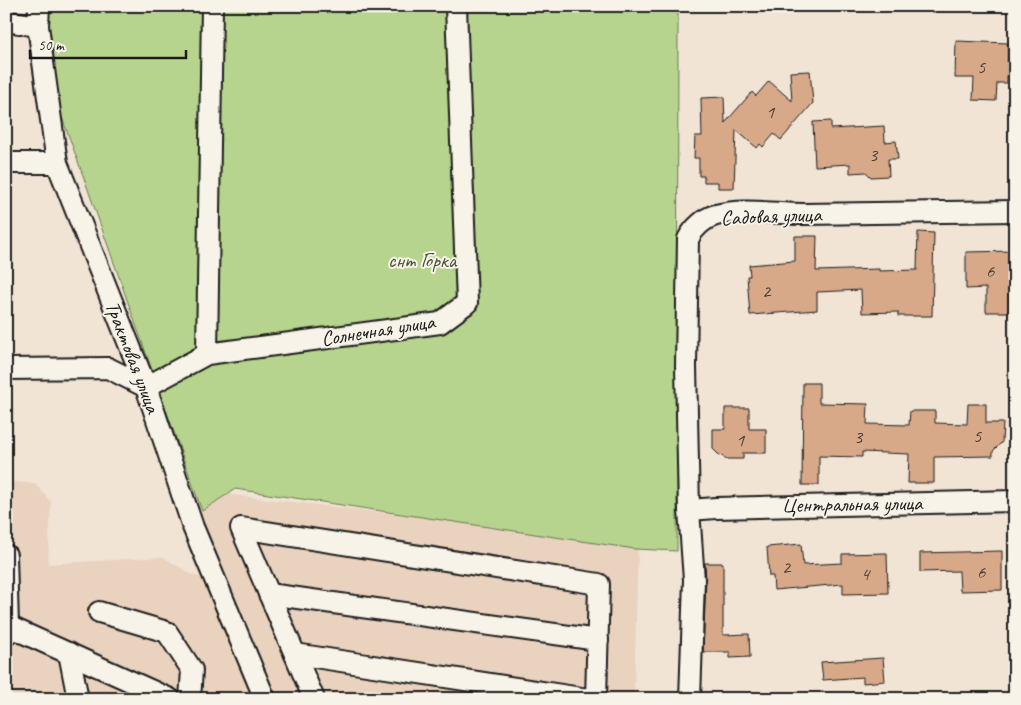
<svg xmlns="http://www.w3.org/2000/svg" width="1021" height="705" font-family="Caveat,sans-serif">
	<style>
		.built { fill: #e9d2be }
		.green { fill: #b6d48d; stroke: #697854 }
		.building { fill: #d7a989; stroke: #1c1c1c }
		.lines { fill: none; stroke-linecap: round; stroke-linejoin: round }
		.minor-casing { stroke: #1c1c1c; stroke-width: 24 }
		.minor { stroke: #f7f3e8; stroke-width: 20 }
		.labels { text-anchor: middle; stroke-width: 4; stroke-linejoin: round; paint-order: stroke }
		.number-label { font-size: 19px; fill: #4b3f37 }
		.street-label { font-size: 21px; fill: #1c1c1c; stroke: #f7f3e8 }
		.park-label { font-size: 21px; fill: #4a533e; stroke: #f7f3e8 }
	</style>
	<rect width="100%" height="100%" fill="#f1e4d5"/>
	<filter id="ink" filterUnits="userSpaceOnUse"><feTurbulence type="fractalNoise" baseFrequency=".02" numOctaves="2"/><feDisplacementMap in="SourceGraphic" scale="10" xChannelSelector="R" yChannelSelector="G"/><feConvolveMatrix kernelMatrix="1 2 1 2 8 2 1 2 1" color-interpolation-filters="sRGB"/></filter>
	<g filter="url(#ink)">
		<polygon class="built" points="6,481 35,484 51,502 48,564 163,557 191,574 216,583 180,489 638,542 634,699 6,699"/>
		<polygon class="green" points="32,6 678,6 677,551 635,549 235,489 202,511 80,167 32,35"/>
		<g class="building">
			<polygon points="956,41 1008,43 1007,83 997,83 996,101 973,100 974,78 955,78"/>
			<polygon points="810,71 813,103 781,140 774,134 763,147 760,144 757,148 736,130 734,188 718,188 718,182 704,182 704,176 699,176 699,158 694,158 695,136 702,136 701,98 724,97 725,123 752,92 756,96 769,81 792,101 790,72"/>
			<polygon points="831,121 831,129 884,126 885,142 896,141 898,159 888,159 889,176 871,177 866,172 850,173 850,164 815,166 813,122"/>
			<polygon points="918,232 934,233 932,316 898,316 898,312 862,313 861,290 817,292 817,310 750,315 747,276 750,276 749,265 795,261 795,236 817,236 816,271 879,269 879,271 917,270"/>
			<polygon points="1015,251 1015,291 1009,291 1010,312 986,312 986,288 966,289 966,252"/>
			<polygon points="803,383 819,383 819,403 868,404 867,424 909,425 910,411 935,411 935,423 967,424 968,404 986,404 986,423 1003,423 1002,442 993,451 993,456 934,457 934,483 908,483 909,454 862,452 862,457 819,456 819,485 802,485"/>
			<polygon points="725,408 749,408 749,429 766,429 766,453 743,453 743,459 727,459 718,454 713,449 713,429 725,429"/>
			<polygon points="801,544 803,565 842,563 842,554 887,553 888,593 843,594 843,584 774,590 773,576 769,576 767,547"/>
			<polygon points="1002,551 1002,590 960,591 959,571 920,572 920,553"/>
			<polygon points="705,563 723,563 723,635 749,634 750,657 730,658 730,652 703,652 706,580"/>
			<polygon points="883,658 885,681 863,683 863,677 823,680 821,662"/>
		</g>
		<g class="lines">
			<g class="minor-casing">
				<g id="minor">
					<polyline points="39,6 38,26 57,163 146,387 193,527 265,699"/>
					<polyline points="6,21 38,26"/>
					<polyline points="6,163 57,163"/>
					<polyline points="207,354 212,6"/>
					<polyline points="6,369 108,368 146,387"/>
					<polyline points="146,387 207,354 440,323 467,303 456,6"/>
					<polyline points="689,510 716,508 1015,501"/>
					<polyline points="6,555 8,626 6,635"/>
					<polyline points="269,594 598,640"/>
					<polyline points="99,612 167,632 192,670 190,699"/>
					<polyline points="8,626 170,699"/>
					<polyline points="69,653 78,699"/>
					<polyline points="295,654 588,699"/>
					<polyline points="314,699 241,528 599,584 596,699"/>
					<path d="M690 699 694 580 689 510 686 366 688 239C693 229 704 218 716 215 745 208 775 214 804 214 874 213 945 212 1015 211"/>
				</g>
			</g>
			<use href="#minor" class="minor"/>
		</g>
	</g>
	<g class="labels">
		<g class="number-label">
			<text x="981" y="73">5</text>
			<text x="770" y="118">1</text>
			<text x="873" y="161">3</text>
			<text x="990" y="277">6</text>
			<text x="766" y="297">2</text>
			<text x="977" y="442">5</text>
			<text x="858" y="443">3</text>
			<text x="740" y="446">1</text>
			<text x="786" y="573">2</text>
			<text x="981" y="578">6</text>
			<text x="865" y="580">4</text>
		</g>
		<g class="street-label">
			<text transform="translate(771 216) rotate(-2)" y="7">Садовая улица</text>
			<text transform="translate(378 330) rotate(-9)" y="7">Солнечная улица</text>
			<text transform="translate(133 357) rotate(69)" y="7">Трактовая улица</text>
			<text transform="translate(852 504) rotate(-1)" y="7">Центральная улица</text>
		</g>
		<g class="park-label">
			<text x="422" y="267">снт Горка</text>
		</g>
	</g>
	<rect width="1021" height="705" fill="none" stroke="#f7f3e8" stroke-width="25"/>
	<rect x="12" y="12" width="996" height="680" fill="none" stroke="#1c1c1c" stroke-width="2" filter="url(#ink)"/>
	<path d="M30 50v8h156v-8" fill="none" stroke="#1c1c1c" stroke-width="2.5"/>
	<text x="38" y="50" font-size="15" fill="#1c1c1c" stroke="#f7f3e8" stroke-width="4" paint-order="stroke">50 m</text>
</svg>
